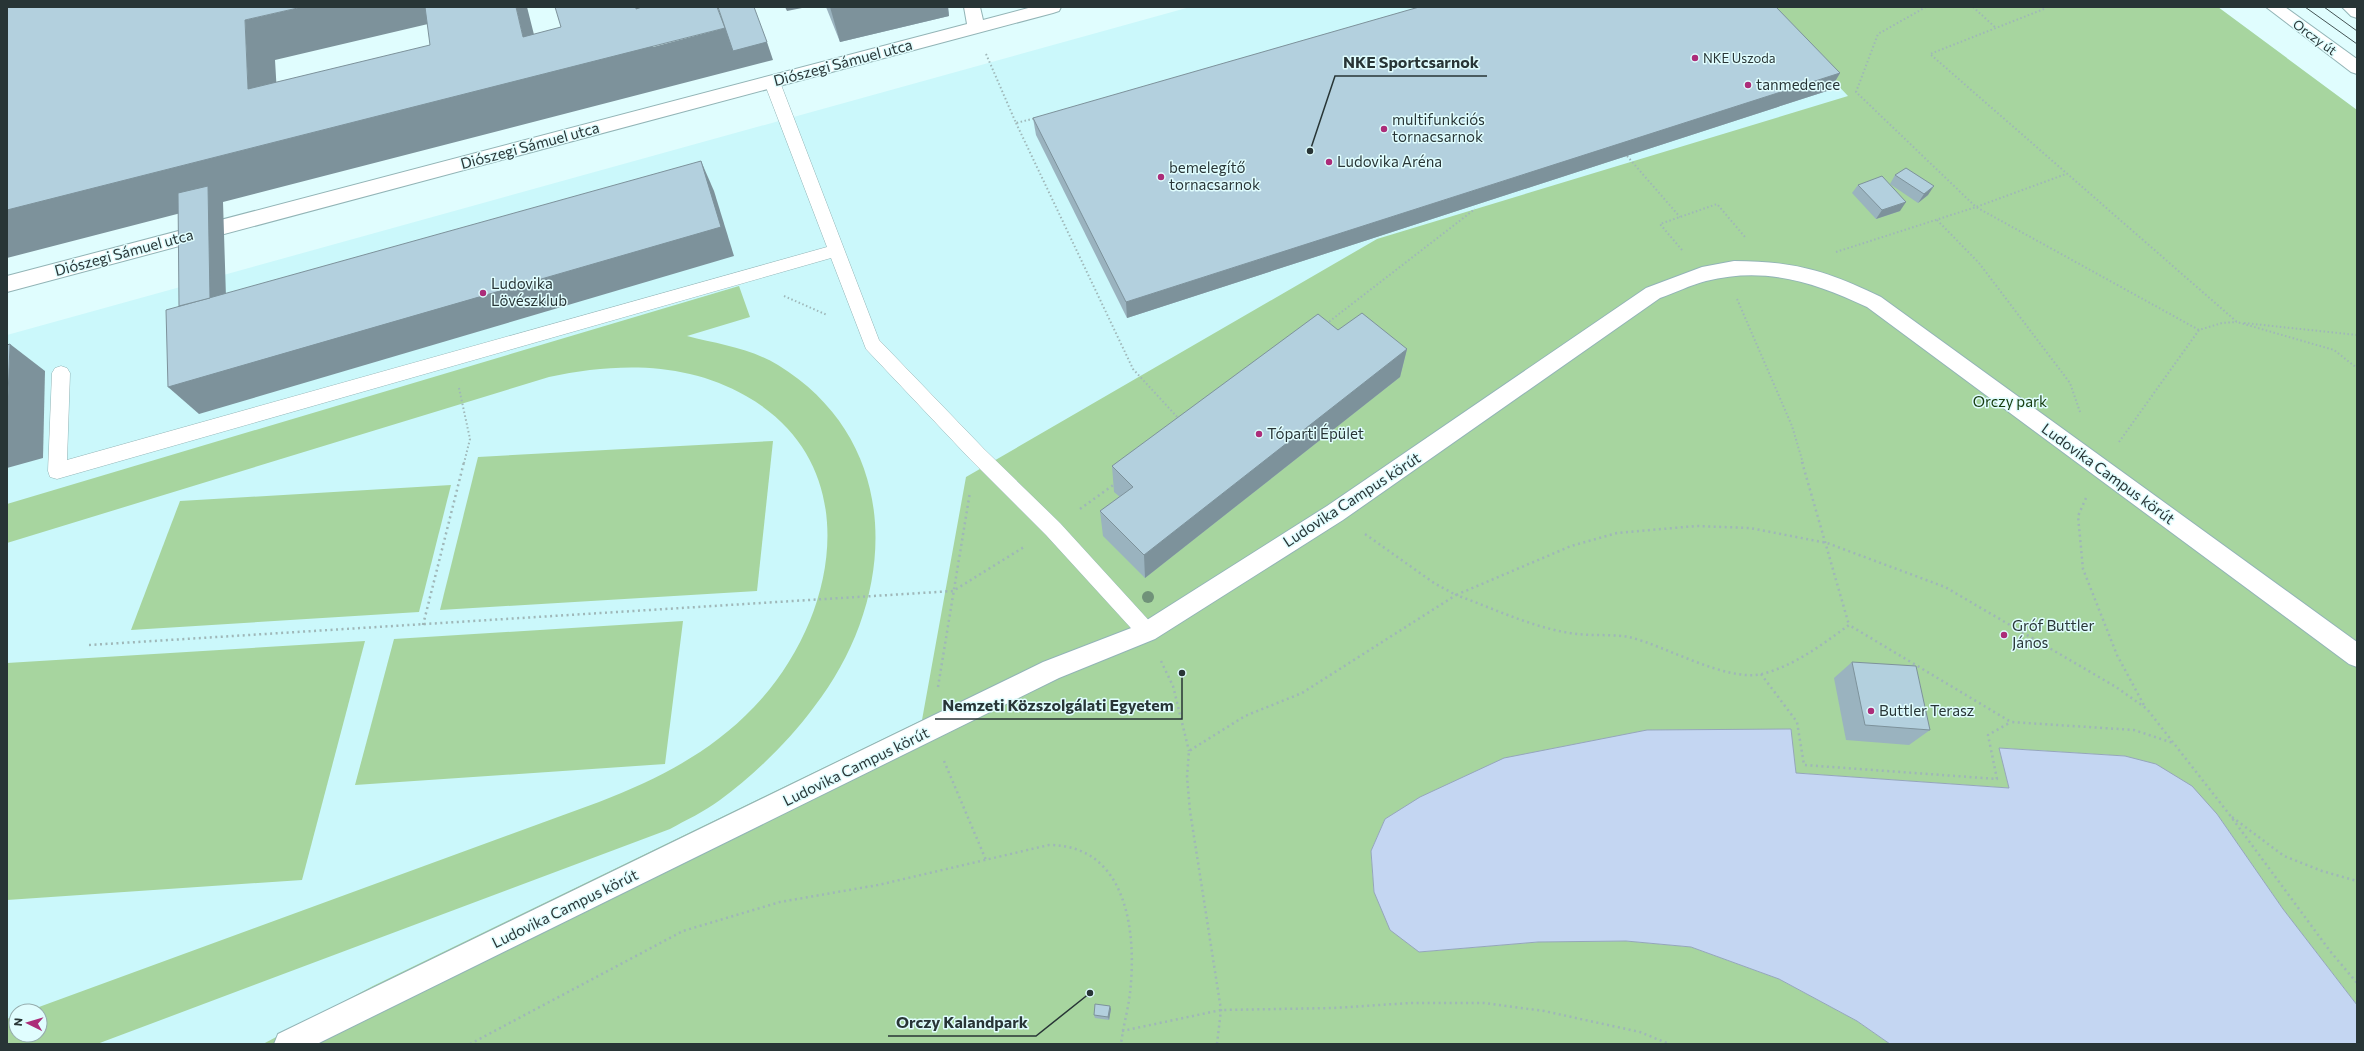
<svg xmlns="http://www.w3.org/2000/svg" width="2364" height="1051" font-family="Commissioner,sans-serif">
	<style>
		.built { fill: #cbf8fb; fill-rule: evenodd }
		.green { fill: #a7d59f }
		.water { fill: #c4d6f2; stroke: #95a6ba }
		.lines { fill: none; stroke-linecap: round; stroke-linejoin: round }
		.service-casing { stroke: #92b4b6; stroke-width: 1 }
		.pedestrian-casing { stroke: #92b4b6; stroke-width: 2 }
		.minor-casing { stroke: #92b4b6; stroke-width: 2 }
		.tertiary-casing { stroke: #92b4b6; stroke-width: 2 }
		.path-far1 { stroke: #9fb7b8; stroke-width: 2; stroke-dasharray: 1.5 2.5; stroke-linecap: butt }
		.path { stroke: #9fb7b8; stroke-width: 2.5; stroke-dasharray: 2 3.5; stroke-linecap: butt }
		.service { fill: #fff; fill-rule: evenodd }
		.pedestrian { fill: #fff; fill-rule: evenodd }
		.minor { fill: #fff; fill-rule: evenodd }
		.tertiary { fill: #fff; fill-rule: evenodd }
		.tram { stroke: #445455; stroke-width: 1 }
		.tree { fill: #709279 }
		.wall { fill: #9ab3bf }
		.shaded-wall { fill: #7d929b }
		.building { fill: #b3d0de; stroke: #7d929b }
		.poi-dot { fill: #ac2c79; stroke: #e0fdfe; stroke-width: 1.5 }
		.labels { text-anchor: middle; stroke-width: 3; stroke-linejoin: round; paint-order: stroke }
		.far-street-label { font-size: 13px; fill: #283536; stroke: #e0fdfe }
		.far-poi-label { font-size: 13px; fill: #283536; stroke: #e0fdfe; text-anchor: start }
		.street-label { font-size: 15px; fill: #283536; stroke: #e0fdfe }
		.poi-label { font-size: 15px; fill: #283536; stroke: #e0fdfe; text-anchor: start }
		.park-label { font-size: 15px; fill: #143a0d; stroke: #e0fdfe }
		.leader { fill: none; stroke: #283536; stroke-width: 1.5 }
		.callout-dot { fill: #283536; stroke: #e0fdfe; stroke-width: 1.5 }
		.callout-label { font-size: 16px; text-anchor: middle; font-weight: bold; fill: #283536; stroke: #e0fdfe; stroke-width: 3; stroke-linejoin: round; paint-order: stroke }
	</style>
	<rect width="100%" height="100%" fill="#e0fdfe"/>
	<path class="built" d="M1190 7H2218L2357 110V1044H7V335ZM16 1011H40V1035H16Z"/>
	<g class="green">
		<polygon points="1764,7 2218,7 2357,110 2357,1005 2283,909 2217,814 2125,756 2000,748 2009,788 1796,773 1790,729 1385,819 1371,851 1374,892 1419,952 1538,942 1626,941 1691,947 1779,979 1857,1021 1890,1044 263,1044 373,986 922,720 966,477 1377,239 1848,96"/>
		<path d="M739 286 750 317 687 336C718 344 750 348 778 365 905 443 898 599 814 707 788 742 754 775 720 800 704 812 686 820 670 829L97 1044H7V1019L16 1015V1035H40V1011H28L599 802C658 779 710 753 754 707 838 620 868 465 746 396 685 361 615 363 549 377L7 543V504Z"/>
		<polygon points="773,441 757,591 440,610 478,457"/>
		<polygon points="451,485 419,612 131,630 180,501"/>
		<polygon points="683,621 665,764 355,785 394,639"/>
		<polygon points="365,641 302,880 7,900 7,663"/>
	</g>
	<polygon class="water" points="1791,729 1796,773 2009,788 1999,748 2125,756 2156,764 2192,786 2217,814 2283,909 2357,1005 2357,1044 1890,1044 1857,1021 1779,979 1691,947 1626,941 1538,942 1419,952 1390,930 1374,892 1371,851 1385,819 1420,797 1504,758 1647,730"/>
	<g class="lines">
		<g class="service-casing">
			<polygon id="service" points="772,77 777,78 780,82 879,340 984,449 1060,523 1154,626 1157,632 1154,638 1147,641 1140,638 1046,535 970,459 866,349 831,258 57,479 50,477 48,471 52,373 55,368 61,366 67,368 70,373 67,460 827,247 764,82 767,78"/>
		</g>
		<g class="pedestrian-casing">
			<path id="pedestrian" d="M1734 261C1794 261 1827 271 1881 297L2357 642V667L2349 664 1867 307C1814 282 1765 266 1706 281 1690 285 1675 293 1660 298L1343 520 1155 639 1059 678 317 1044H274L278 1034 1043 662 1139 625 1327 506 1646 288 1702 267Z"/>
		</g>
		<g class="minor-casing">
			<polygon id="minor" points="964,7 980,7 983,20 1032,7 1061,7 1059,11 1053,13 7,292 7,276 967,24"/>
		</g>
		<g class="tertiary-casing">
			<g id="tertiary">
				<polygon points="2266,7 2285,7 2357,59 2357,74 2351,72"/>
				<polygon points="2342,7 2357,7 2357,18 2351,16"/>
			</g>
		</g>
		<g class="path-far1">
			<polyline points="1926,7 1878,34 1856,92 1976,207 2066,174"/>
			<polyline points="1973,7 1996,28"/>
			<polyline points="2044,9 1930,54 2237,322 2334,350 2357,368"/>
			<polyline points="986,54 1016,123 1036,118"/>
			<polyline points="1016,123 1133,369 1179,419"/>
			<polyline points="1627,156 1680,217"/>
			<polyline points="1937,220 1979,263 2070,383 2080,412"/>
			<polyline points="1682,250 1660,224 1717,204 1745,237"/>
			<polyline points="1836,252 1976,207 2199,330"/>
			<polyline points="784,296 827,315"/>
			<polyline points="1737,299 1792,426 1803,463"/>
			<polyline points="2244,323 2357,335"/>
			<polyline points="1326,324 1475,209"/>
			<polyline points="459,388 470,439 464,463"/>
			<polyline points="2119,442 2199,330 2222,323 2237,322"/>
		</g>
		<g class="path">
			<polyline points="1802,462 1849,625"/>
			<polyline points="2086,498 2078,516 2083,569 2117,655 2145,707"/>
			<polyline points="1080,509 1116,483"/>
			<polyline points="1365,534 1434,583 1456,595 1571,546 1617,533 1696,526 1750,528 1827,543 1945,587 2116,687 2147,709 2229,814 2330,951 2357,983"/>
			<polyline points="423,625 464,462"/>
			<polyline points="89,645 953,591 1024,547"/>
			<polyline points="1161,661 1173,686 1189,751"/>
			<polyline points="1761,674 1797,722 1804,765 1997,779 1988,735 2011,722"/>
			<polyline points="938,687 970,492"/>
			<polyline points="944,761 986,860"/>
			<polyline points="2232,817 2284,856 2322,871 2357,881"/>
			<polyline points="1122,1031 1221,1010 1334,1008 1410,1003 1484,1003 1544,1011 1640,1032 1669,1044"/>
			<path d="M470 1044 683 931 780 902 878 885 1049 845C1127 845 1137 932 1130 993 1128 1010 1123 1027 1121 1044"/>
			<path d="M1217 1044 1221 1010 1190 811 1187 777 1189 751 1245 716 1302 693 1456 595C1495 609 1535 629 1577 634 1594 636 1612 634 1629 637 1666 646 1726 682 1762 674 1794 666 1823 644 1849 625L2011 722 2134 730 2173 743"/>
		</g>
		<use href="#service" class="service"/>
		<use href="#pedestrian" class="pedestrian"/>
		<use href="#minor" class="minor"/>
		<use href="#tertiary" class="tertiary"/>
		<g class="tram">
			<polyline points="2305,7 2357,44"/>
			<polyline points="2324,7 2357,31"/>
		</g>
	</g>
	<circle class="tree" cx="1148" cy="597" r="6"/>
	<g class="wall">
		<polygon points="826,7 948,7 949,16 840,42"/>
		<polygon points="1840,73 1830,90 1127,318 1036,135 1033,118"/>
		<polygon points="1895,175 1928,195 1918,203 1890,184"/>
		<polygon points="1858,185 1900,211 1876,219 1852,193"/>
		<polygon points="1338,330 1407,349 1400,377 1145,578 1103,536 1100,511 1120,497 1114,492 1112,466"/>
		<polygon points="1852,662 1930,730 1909,745 1846,740 1834,678"/>
		<polygon points="1111,1009 1109,1020 1095,1018 1094,1015"/>
	</g>
	<g class="shaded-wall">
		<polygon points="302,7 437,7 445,20 275,60 279,128 248,89 245,20"/>
		<polygon points="516,7 527,7 544,74 636,7 640,7 653,47 725,28 767,42 773,60 223,202 227,329 196,338 208,206 7,258 7,210 523,37"/>
		<polygon points="785,7 807,7 787,11"/>
		<polygon points="830,7 948,7 949,16 840,42"/>
		<polygon points="1840,73 1830,90 1127,318 1126,302"/>
		<polygon points="701,161 714,191 734,256 199,414 168,387"/>
		<polygon points="1934,186 1928,195 1918,203 1924,194"/>
		<polygon points="1906,202 1900,211 1876,219 1882,210"/>
		<polygon points="10,344 45,371 43,458 7,468 7,422"/>
		<polygon points="1407,349 1400,377 1145,578 1144,555"/>
		<polygon points="1110,1006 1111,1009 1109,1020 1108,1017"/>
	</g>
	<g class="building">
		<polygon points="7,7 302,7 245,20 248,89 430,45 425,7 516,7 523,37 561,27 555,7 636,7 636,9 642,7 717,7 725,28 7,210"/>
		<polygon points="718,7 754,7 767,42 733,51"/>
		<polygon points="1419,7 1776,7 1840,73 1126,302 1033,118"/>
		<polygon points="701,161 721,227 168,387 166,310"/>
		<polygon points="1906,168 1934,186 1924,194 1895,175"/>
		<polygon points="1882,176 1906,202 1882,210 1858,185"/>
		<polygon points="208,186 210,298 179,306 178,193"/>
		<polygon points="1362,313 1407,349 1144,555 1100,511 1133,487 1112,466 1318,314 1338,330"/>
		<polygon points="10,344 7,422 7,345"/>
		<polygon points="1852,662 1916,666 1930,730 1865,725"/>
		<polygon points="1095,1004 1110,1006 1108,1017 1094,1015"/>
	</g>
	<g class="poi-dot">
		<circle cx="1695" cy="58" r="4"/>
		<circle cx="1748" cy="85" r="4"/>
		<circle cx="1384" cy="129" r="4"/>
		<circle cx="1329" cy="162" r="4"/>
		<circle cx="1161" cy="177" r="4"/>
		<circle cx="483" cy="293" r="4"/>
		<circle cx="1259" cy="434" r="4"/>
		<circle cx="2004" cy="635" r="4"/>
		<circle cx="1871" cy="711" r="4"/>
	</g>
	<g class="labels">
		<g class="far-street-label">
			<text transform="translate(2315 37) rotate(36)" y="5">Orczy út</text>
		</g>
		<g class="far-poi-label">
			<text x="1703" y="63">NKE Uszoda</text>
		</g>
		<g class="street-label">
			<text transform="translate(843 63) rotate(-15)" y="5">Diószegi Sámuel utca</text>
			<text transform="translate(530 146) rotate(-15)" y="5">Diószegi Sámuel utca</text>
			<text transform="translate(124 253) rotate(-15)" y="5">Diószegi Sámuel utca</text>
			<text transform="translate(2108 474) rotate(36)" y="5">Ludovika Campus körút</text>
			<text transform="translate(1352 500) rotate(-33)" y="5">Ludovika Campus körút</text>
			<text transform="translate(856 767) rotate(-26)" y="5">Ludovika Campus körút</text>
			<text transform="translate(565 909) rotate(-26)" y="5">Ludovika Campus körút</text>
		</g>
		<g class="poi-label">
			<text x="1756" y="90">tanmedence</text>
			<text x="1392" y="125">multifunkciós<tspan x="1392" dy="17">tornacsarnok</tspan></text>
			<text x="1337" y="167">Ludovika Aréna</text>
			<text x="1169" y="173">bemelegítő<tspan x="1169" dy="17">tornacsarnok</tspan></text>
			<text x="491" y="289">Ludovika<tspan x="491" dy="17">Lövészklub</tspan></text>
			<text x="1267" y="439">Tóparti Épület</text>
			<text x="2012" y="631">Gróf Buttler<tspan x="2012" dy="17">János</tspan></text>
			<text x="1879" y="716">Buttler Terasz</text>
		</g>
		<g class="park-label">
			<text x="2010" y="407">Orczy park</text>
		</g>
	</g>
	<path class="leader" d="M1310 151L1335 76H1487M1182 673L1182 719H935M1090 993L1036 1036H888"/>
	<g class="callout-dot">
		<circle cx="1310" cy="151" r="4"/>
		<circle cx="1182" cy="673" r="4"/>
		<circle cx="1090" cy="993" r="4"/>
	</g>
	<g class="callout-label">
		<text x="1411" y="68">NKE Sportcsarnok</text>
		<text x="1058" y="711">Nemzeti Közszolgálati Egyetem</text>
		<text x="962" y="1028">Orczy Kalandpark</text>
	</g>
	<rect width="2364" height="1051" fill="none" stroke="#283536" stroke-width="16"/>
	<g transform="translate(28 1023) rotate(275)"><circle r="19" fill="#e0fdfe" stroke="#96adae"/>
	<path d="M0-3L7 15L0 10L-7 15Z" fill="#ac2c79"/>
	<text y="-6" font-size="11" font-weight="bold" text-anchor="middle" fill="#283536">N</text>
	</g>
</svg>
